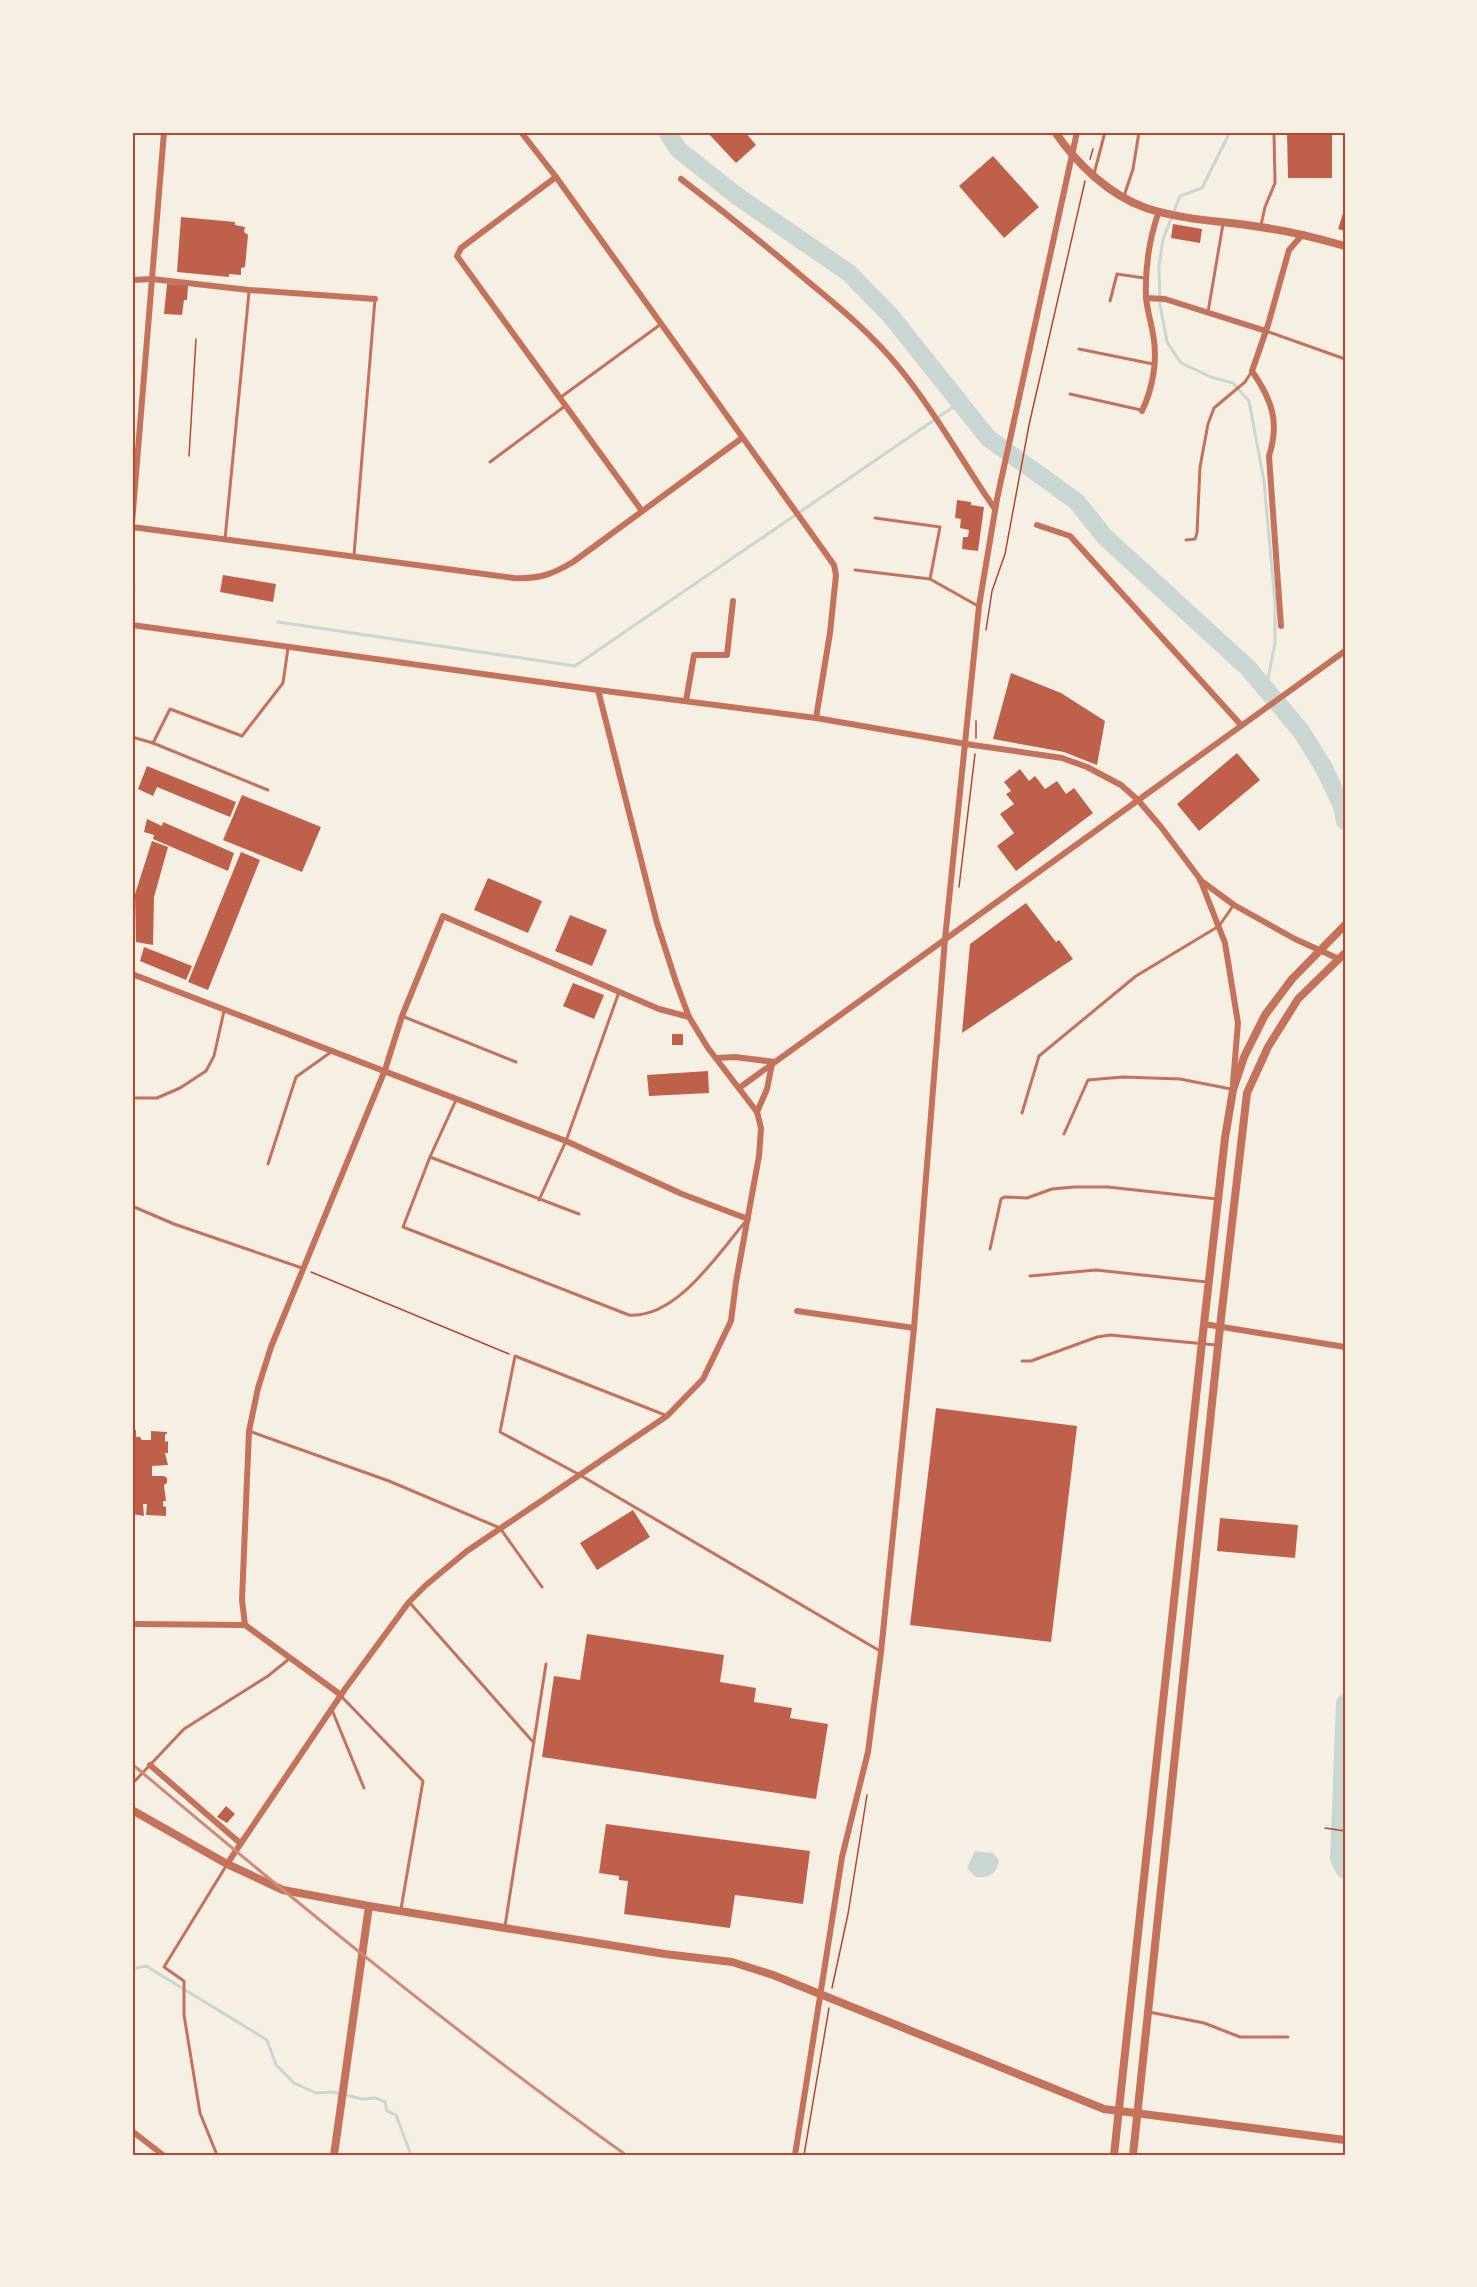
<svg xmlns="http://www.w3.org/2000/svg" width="1477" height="2287" font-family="Lato,sans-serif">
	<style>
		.water { fill: #c9d6d2 }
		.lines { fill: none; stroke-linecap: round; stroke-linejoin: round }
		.stream { stroke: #c9d6d2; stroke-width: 3 }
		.river { stroke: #c9d6d2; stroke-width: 18 }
		.building { fill: #bf614a }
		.path { stroke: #b5482f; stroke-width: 1.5 }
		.service { stroke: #c5725c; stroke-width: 3 }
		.minor { stroke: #c5725c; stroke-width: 6 }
		.tertiary { stroke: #c5725c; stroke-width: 8 }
		.rail { stroke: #cf8b77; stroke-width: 3 }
		.neatline { fill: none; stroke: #b5482f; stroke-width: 2 }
	</style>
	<rect width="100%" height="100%" fill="#f6efe4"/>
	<path class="water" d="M975 1851 993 1853 999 1860C997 1874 989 1878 976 1877L967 1868Z"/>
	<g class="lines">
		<g class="stream">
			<polyline points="1230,132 1202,188 1180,196 1163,239 1159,267 1160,305 1167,342 1181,363 1211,377 1233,383 1249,401 1264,481 1275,603 1275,643 1266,689"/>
			<polyline points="132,587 134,588"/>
			<polyline points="278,622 575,666 959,403"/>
			<polyline points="132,1969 146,1966 267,2040 276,2065 294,2083 316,2093 333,2092 362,2099 376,2098 385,2102 387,2111 396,2115 411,2155"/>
			<polyline points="132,2152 135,2153"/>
		</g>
		<g class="river">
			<polyline points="667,132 679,150 737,196 849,273 890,315 988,438 1076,501 1105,537 1248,668 1301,731 1324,768 1342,806 1345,821"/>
			<polyline points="1345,1703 1339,1859 1345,1870"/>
		</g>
	</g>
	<g class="building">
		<polygon points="707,132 745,132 756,145 736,163"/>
		<polygon points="1287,132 1332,132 1332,178 1288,178"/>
		<polygon points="993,156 1039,207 1004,238 959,186"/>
		<polygon points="1345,207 1345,231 1338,229"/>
		<polygon points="181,217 235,222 235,225 245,227 244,232 248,235 245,267 241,268 241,275 229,274 229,277 177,272"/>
		<polygon points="1173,224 1202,229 1200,243 1171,238"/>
		<polygon points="167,284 188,285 187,300 184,300 182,315 164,314"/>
		<polygon points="957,500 971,502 971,505 984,507 978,551 962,549 963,537 968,537 969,530 960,528 961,519 955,518"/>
		<polygon points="223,575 276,584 273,602 220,592"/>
		<polygon points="1011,673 1061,693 1105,721 1097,765 1064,752 993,739"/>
		<polygon points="1237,753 1260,780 1199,831 1177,804"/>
		<polygon points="147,766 236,802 230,817 157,787 153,796 138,789"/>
		<polygon points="1020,769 1029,781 1035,776 1045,789 1057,781 1066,794 1074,788 1093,813 1016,871 997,846 1014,833 1000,814 1014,804 1006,794 1011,791 1004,782"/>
		<polygon points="242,795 321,827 302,872 223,840"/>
		<polygon points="147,819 162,826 163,822 234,853 228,871 153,839 154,835 144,832"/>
		<polygon points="152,841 168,847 154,897 153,945 136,942 135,894"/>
		<polygon points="241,852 260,860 208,990 188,982"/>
		<polygon points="488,878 542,901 528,933 474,910"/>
		<polygon points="1026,903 1056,942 1059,940 1073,959 962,1033 970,944"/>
		<polygon points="570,915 607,930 592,966 555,951"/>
		<polygon points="144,947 192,966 186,980 140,961"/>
		<polygon points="573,983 604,995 594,1019 563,1006"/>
		<rect x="672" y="1034" width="11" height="11"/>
		<polygon points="708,1071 709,1093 649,1096 647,1075"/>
		<polygon points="936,1408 1077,1426 1051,1642 910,1625"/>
		<polygon points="132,1430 136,1430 136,1437 140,1437 142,1440 151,1440 151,1431 167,1432 167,1434 165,1434 165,1442 168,1441 168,1453 165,1453 168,1465 152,1466 152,1476 164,1476 167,1478 167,1483 164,1485 166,1501 163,1501 163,1506 166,1507 166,1516 146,1515 147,1504 143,1504 144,1516 132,1514"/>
		<polygon points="633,1510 650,1537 597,1570 580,1543"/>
		<polygon points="1220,1518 1298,1525 1295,1558 1217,1551"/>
		<polygon points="587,1634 724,1655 720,1682 756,1688 754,1702 792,1708 790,1718 828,1724 816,1799 542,1757 554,1676 580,1680"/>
		<polygon points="226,1806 235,1814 227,1823 217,1817"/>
		<polygon points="606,1824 810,1851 803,1904 735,1895 730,1928 624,1914 628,1881 619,1880 619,1876 599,1873"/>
	</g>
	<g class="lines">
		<g class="path">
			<polyline points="1090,159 1093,149"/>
			<polyline points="189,456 196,339"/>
			<polyline points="986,630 992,591 1005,554 1029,425 1085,181"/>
			<polyline points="976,738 976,721"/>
			<polyline points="959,887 975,754"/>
			<polyline points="311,1272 509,1354"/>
			<polyline points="1325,1828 1345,1831"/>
			<polyline points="832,1988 848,1914 867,1795"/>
			<polyline points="804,2155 829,2008"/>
		</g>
		<g class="service">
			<polyline points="1094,174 1105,132"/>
			<polyline points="1124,196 1133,169 1139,132"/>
			<polyline points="1261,225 1265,207 1275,183 1274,132"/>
			<polyline points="1110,301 1117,274 1144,278"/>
			<polyline points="1208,312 1223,224"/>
			<polyline points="1266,331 1345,359"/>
			<polyline points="1079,349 1153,364"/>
			<polyline points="1070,394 1141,410"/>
			<polyline points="561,397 661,324"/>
			<polyline points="490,462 565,406"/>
			<polyline points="875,518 940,527 930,579"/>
			<polyline points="225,539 249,292"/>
			<polyline points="1186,540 1195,539 1197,533 1200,467 1208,424 1214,408 1245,382 1252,371"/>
			<polyline points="354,555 375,299"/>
			<polyline points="855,570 930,579 978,606"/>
			<polyline points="132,737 153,743 268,790"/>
			<polyline points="153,743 170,709 242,736 283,683 288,648"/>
			<polyline points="402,1016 516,1062"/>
			<polyline points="132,1098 157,1098 180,1088 206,1071 214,1056 224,1011"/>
			<path d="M456 1100 430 1157 403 1227 629 1315C677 1319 719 1252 746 1221"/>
			<polyline points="1022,1113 1039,1056 1136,976 1219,926 1233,906"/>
			<polyline points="1064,1134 1088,1080 1123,1077 1180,1079 1231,1089"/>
			<polyline points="430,1157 579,1214"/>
			<polyline points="268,1164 296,1077 331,1052"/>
			<polyline points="539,1200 566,1141 619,992"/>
			<polyline points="132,1206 174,1224 302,1268"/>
			<polyline points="990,1249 1001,1199 1004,1197 1027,1198 1052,1189 1074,1187 1108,1187 1217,1199"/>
			<polyline points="1030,1276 1096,1270 1207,1282"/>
			<polyline points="1022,1361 1031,1361 1097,1337 1110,1335 1216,1345"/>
			<polyline points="665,1415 515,1356 500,1432 580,1475 880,1651"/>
			<polyline points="249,1431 389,1481 500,1528 542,1587"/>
			<polyline points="410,1603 534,1743"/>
			<polyline points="341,1696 423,1781 401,1909"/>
			<polyline points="332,1710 364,1788"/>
			<polyline points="132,1784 184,1729 268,1676 289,1659"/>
			<polyline points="505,1926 546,1664"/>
			<polyline points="1149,2012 1204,2023 1240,2037 1288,2037"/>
			<polyline points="217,2155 200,2113 184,2015 184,1981 164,1967 226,1866"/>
		</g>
		<g class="minor">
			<polyline points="521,132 556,177 834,565 836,575 830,633 816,718"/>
			<polyline points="556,177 461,248 457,256 642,511"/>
			<path d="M681 179C723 211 764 244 805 279 839 307 873 335 901 370 936 413 963 463 995 509"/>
			<polyline points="132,280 152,279 249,290 375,299"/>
			<polyline points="1146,298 1165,299 1266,331"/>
			<path d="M1142 411C1153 388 1158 359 1153 334 1151 322 1147 310 1146 297 1145 267 1149 239 1159 211"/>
			<polyline points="132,523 164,132"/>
			<polyline points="1037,525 1070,536 1241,725"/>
			<path d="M132 527 514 578C539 579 551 575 573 562L742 438"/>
			<polyline points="132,625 598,690 816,718 966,744 1062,758 1087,767 1121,785 1138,800 1161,827 1200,879 1225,943 1238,1023 1233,1083"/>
			<path d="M1281 626 1269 456C1280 422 1272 400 1252 371L1268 325 1289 250 1303 234"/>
			<polyline points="686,701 694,655 727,655 733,601"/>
			<polyline points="1200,880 1234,905 1295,939 1339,959"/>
			<polyline points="132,974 566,1141 682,1194 748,1219"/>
			<polyline points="717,1058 735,1057 775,1062"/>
			<polyline points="739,1088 1345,651"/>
			<polyline points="757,1112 767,1089 772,1064"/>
			<polyline points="797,1311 914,1328"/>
			<polyline points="1204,1324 1345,1347"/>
			<polyline points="132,1624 245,1625"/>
			<polyline points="341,1695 245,1625 242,1600 249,1431 258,1388 271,1347 385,1070 402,1016 443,916 659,1009 689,1017"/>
			<polyline points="150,1765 240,1843"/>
			<polyline points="227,1864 345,1689 409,1602 426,1585 467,1551 667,1416 703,1379 731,1321 736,1282 759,1156 761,1128 757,1112 708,1048 689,1017 676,982 657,923 598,690"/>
			<polyline points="132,2131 163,2155"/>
			<polyline points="795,2155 842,1857 868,1752 881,1652 914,1328 945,939 979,606 997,499 1077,132"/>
		</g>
		<g class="tertiary">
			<path d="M1055 132C1077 164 1109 195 1146 208 1182 220 1222 221 1260 227 1289 231 1317 238 1345 246"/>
			<polyline points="132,1810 227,1864 283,1890 369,1906 665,1954 732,1962 773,1975 1104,2109 1345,2140"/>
			<polyline points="334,2155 369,1906"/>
			<polyline points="1114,2155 1202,1342 1225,1138 1233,1090 1244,1057 1265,1015 1292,979 1345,925"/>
			<polyline points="1133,2155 1220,1327 1247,1093 1268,1047 1298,999 1345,953"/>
		</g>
		<path class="rail" d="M132 1764C292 1899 455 2033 626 2155"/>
	</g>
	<rect width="1477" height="2287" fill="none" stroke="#f6efe4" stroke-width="267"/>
	<rect x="134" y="134" width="1210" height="2020" class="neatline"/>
</svg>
